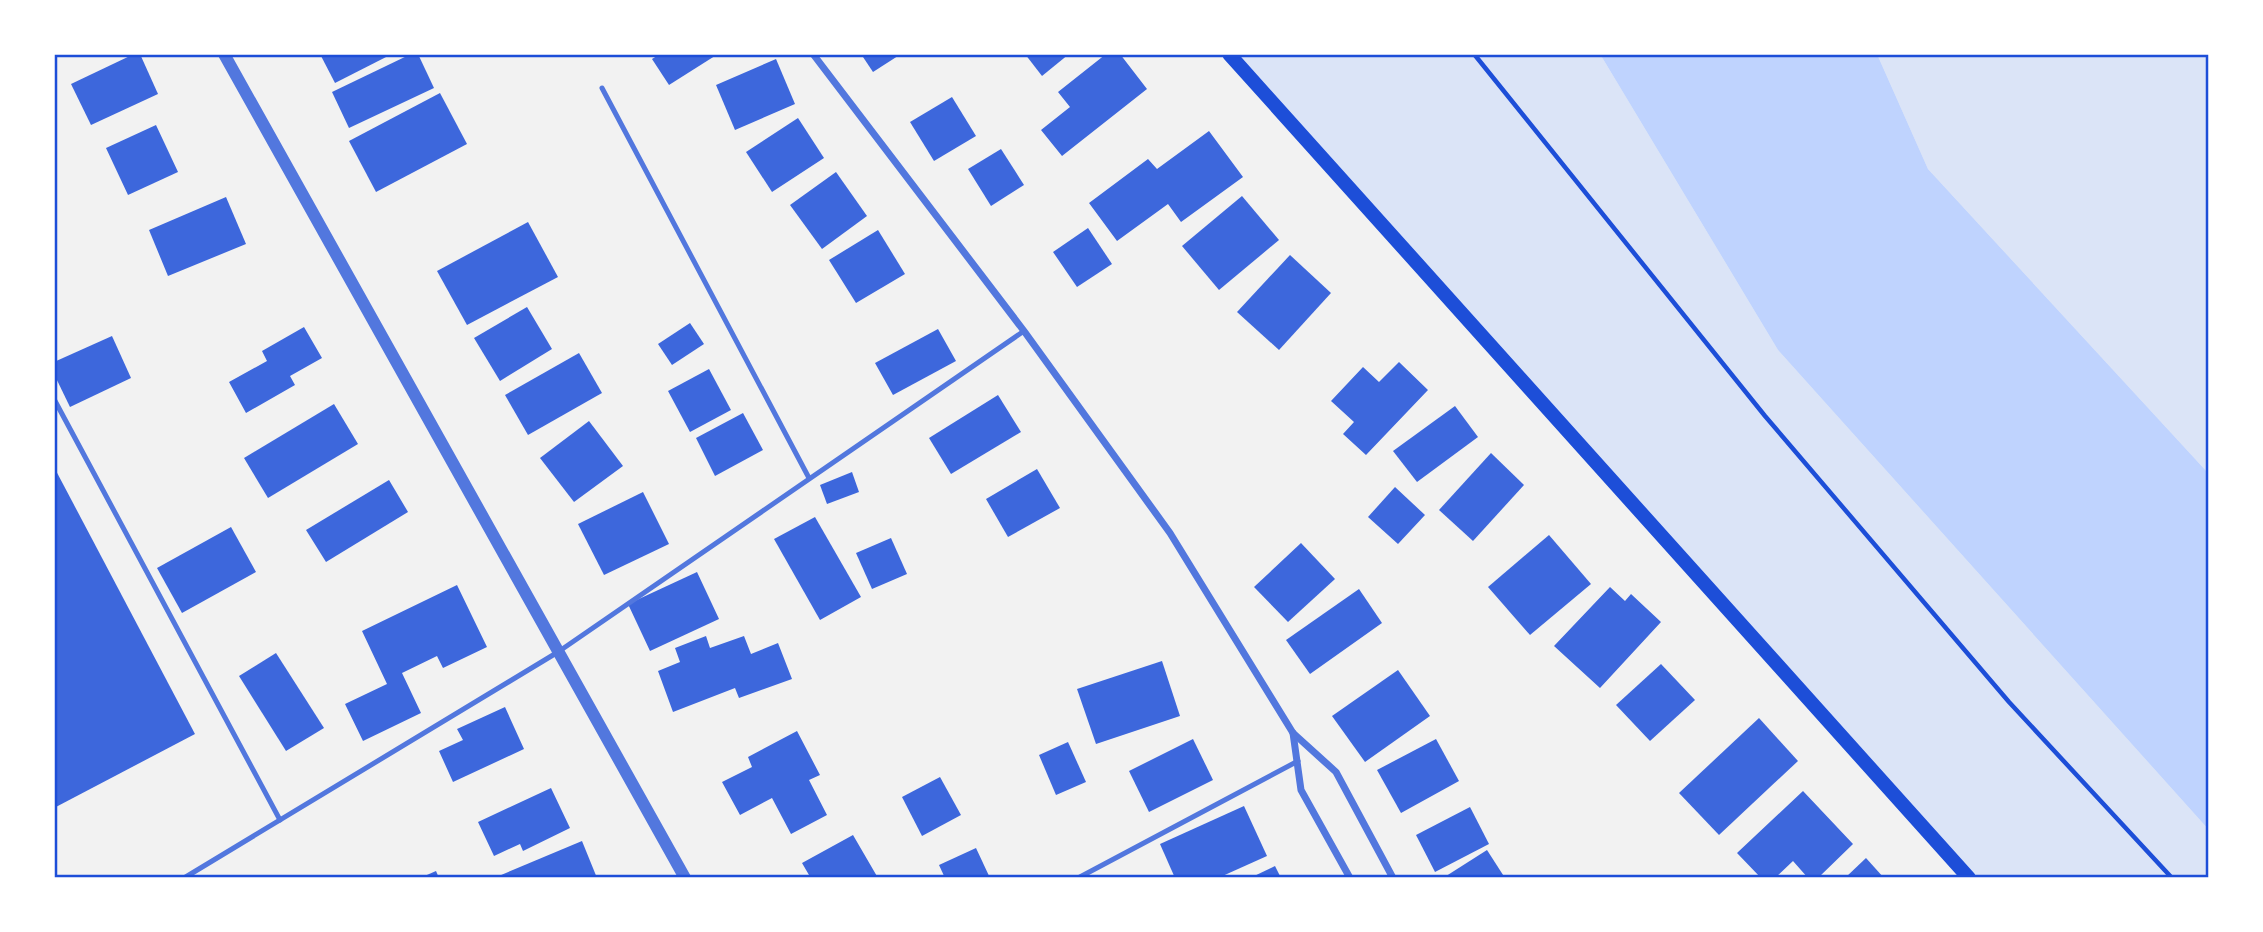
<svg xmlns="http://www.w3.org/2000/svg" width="2263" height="932" font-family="'Titillium Web',sans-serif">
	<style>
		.green { fill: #dbe4f7 }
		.water { fill: #bfd3fe }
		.building { fill: #3d67dc }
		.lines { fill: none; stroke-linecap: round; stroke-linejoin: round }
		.path { stroke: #1d4ed8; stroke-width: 4.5 }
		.service { stroke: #5277de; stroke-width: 5 }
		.minor { stroke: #5277de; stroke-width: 7 }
		.tertiary { stroke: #5277de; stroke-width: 12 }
		.secondary { stroke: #1d4ed8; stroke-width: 14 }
		.neatline { fill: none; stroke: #1d4ed8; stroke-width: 2.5 }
	</style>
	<rect width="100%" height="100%" fill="#f2f2f2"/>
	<g class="green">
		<polygon points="1229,54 1600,54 1778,350 2209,830 2209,878 1969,878"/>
		<polygon points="1877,54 2209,54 2209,474 1928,169"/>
	</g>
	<polygon class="water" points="1600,54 1877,54 1928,169 2209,474 2209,830 1778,350"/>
	<g class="building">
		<polygon points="134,54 140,54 158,94 91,125 71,84"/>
		<polygon points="320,54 392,54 335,83"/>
		<polygon points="411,54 418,54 434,88 349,128 332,92"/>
		<polygon points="660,54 718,54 669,85 652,59"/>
		<polygon points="861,54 901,54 873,72"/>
		<polygon points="1025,54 1069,54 1042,76"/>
		<polygon points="1106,54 1120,54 1147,89 1062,156 1041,130 1070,107 1058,92"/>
		<polygon points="776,59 795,104 735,130 716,85"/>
		<polygon points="440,93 467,144 376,192 349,141"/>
		<polygon points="952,97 976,136 934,161 910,122"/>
		<polygon points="798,118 824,158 772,192 746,152"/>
		<polygon points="156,125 178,172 128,195 106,148"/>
		<polygon points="1209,131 1243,177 1181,222 1168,204 1117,241 1089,203 1148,159 1157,169"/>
		<polygon points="1001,149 1024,185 991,206 968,169"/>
		<polygon points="836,172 867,216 822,249 790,205"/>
		<polygon points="1242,196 1279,240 1219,290 1182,246"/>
		<polygon points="226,197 246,244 168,276 149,230"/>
		<polygon points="528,222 558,277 467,325 437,271"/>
		<polygon points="1088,228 1112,264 1077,287 1053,252"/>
		<polygon points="878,230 905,274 856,303 829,260"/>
		<polygon points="1290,255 1331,293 1279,350 1237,312"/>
		<polygon points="527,307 552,349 500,381 474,338"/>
		<polygon points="690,323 704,344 672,365 658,344"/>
		<polygon points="304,327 322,358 290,376 295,385 246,413 229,382 267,361 262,351"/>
		<polygon points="938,329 956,361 893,395 875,363"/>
		<polygon points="112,336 131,378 70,407 54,374 54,362"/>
		<polygon points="579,353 602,393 528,435 505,395"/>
		<polygon points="1399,362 1428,390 1366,455 1343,434 1354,422 1331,401 1363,367 1379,382"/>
		<polygon points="709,369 731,410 690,432 668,391"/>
		<polygon points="998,395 1021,432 951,474 929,438"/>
		<polygon points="334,404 358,444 268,498 244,458"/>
		<polygon points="1455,406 1478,437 1417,482 1393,451"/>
		<polygon points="743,413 763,450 715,476 696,438"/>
		<polygon points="589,421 623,466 574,502 540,458"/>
		<polygon points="1491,453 1524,485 1473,541 1439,510"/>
		<polygon points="54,467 195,734 54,808"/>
		<polygon points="1037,469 1060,508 1008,537 986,499"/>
		<polygon points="852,472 859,492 827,504 820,485"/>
		<polygon points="389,480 408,512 326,562 306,530"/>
		<polygon points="1395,487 1425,515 1398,544 1368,517"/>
		<polygon points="643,492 669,544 604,575 578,524"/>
		<polygon points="815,517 861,597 820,620 774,539"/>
		<polygon points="231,527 256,572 182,613 157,568"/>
		<polygon points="1549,535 1591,584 1530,635 1488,587"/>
		<polygon points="891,538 907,574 872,589 856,553"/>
		<polygon points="1301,543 1335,579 1288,622 1254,587"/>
		<polygon points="697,572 719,619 650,651 628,604"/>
		<polygon points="457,585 487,647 443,668 437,656 402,673 421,713 363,741 345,704 387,684 362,631"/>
		<polygon points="1610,587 1625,601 1631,594 1661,622 1600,688 1554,646"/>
		<polygon points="1359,589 1382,623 1310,674 1286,640"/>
		<polygon points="706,636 710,648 744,636 751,654 778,643 792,679 739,698 735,688 673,712 658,671 680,662 675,648"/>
		<polygon points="276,653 324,728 286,751 239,676"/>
		<polygon points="1162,661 1180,716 1096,744 1077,689"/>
		<polygon points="1661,664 1695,700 1650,741 1616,705"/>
		<polygon points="1398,670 1430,716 1365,762 1332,716"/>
		<polygon points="505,707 524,749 453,782 439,751 463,740 457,729"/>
		<polygon points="1759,718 1798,761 1719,835 1679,793"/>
		<polygon points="797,731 820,775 809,780 827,815 791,834 772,798 740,815 722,782 752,767 748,757"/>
		<polygon points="1193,739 1213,780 1149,812 1129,771"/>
		<polygon points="1436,739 1459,781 1401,813 1377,770"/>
		<polygon points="1068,742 1086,782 1056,795 1039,755"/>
		<polygon points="940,777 961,815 922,836 902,797"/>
		<polygon points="551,788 570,828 523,851 520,844 494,856 478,822"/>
		<polygon points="1803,791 1853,844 1818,878 1808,878 1793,861 1775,878 1761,878 1737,853"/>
		<polygon points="1244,806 1267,856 1218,878 1175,878 1160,844"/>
		<polygon points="1470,807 1489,844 1435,872 1416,835"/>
		<polygon points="853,835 878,878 805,878 809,875 802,863"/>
		<polygon points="582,841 597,878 494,878"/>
		<polygon points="976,848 990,878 945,878 939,865"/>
		<polygon points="1487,850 1505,878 1443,878"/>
		<polygon points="1866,858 1884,878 1845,878"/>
		<polygon points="1275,866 1281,878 1250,878"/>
		<polygon points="436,871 439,878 420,878"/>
		<rect x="279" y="875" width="32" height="3"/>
	</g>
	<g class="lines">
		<polyline class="path" points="1474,54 1765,416 2009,702 2172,878"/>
		<g class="service">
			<polyline points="602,88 809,478"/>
			<polyline points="54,399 280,820"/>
			<polyline points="184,878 558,652 1024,331"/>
			<polyline points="1078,878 1298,761"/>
		</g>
		<g class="minor">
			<polyline points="813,54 1024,331 1170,533 1293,733 1336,772 1393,878"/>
			<polyline points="1293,733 1301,790 1350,878"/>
		</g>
		<polyline class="tertiary" points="224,54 685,878"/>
		<polyline class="secondary" points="1229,54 1969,878"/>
	</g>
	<rect width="2263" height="932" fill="none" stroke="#ffffff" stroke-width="112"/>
	<rect x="56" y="56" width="2151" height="820" class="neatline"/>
</svg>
